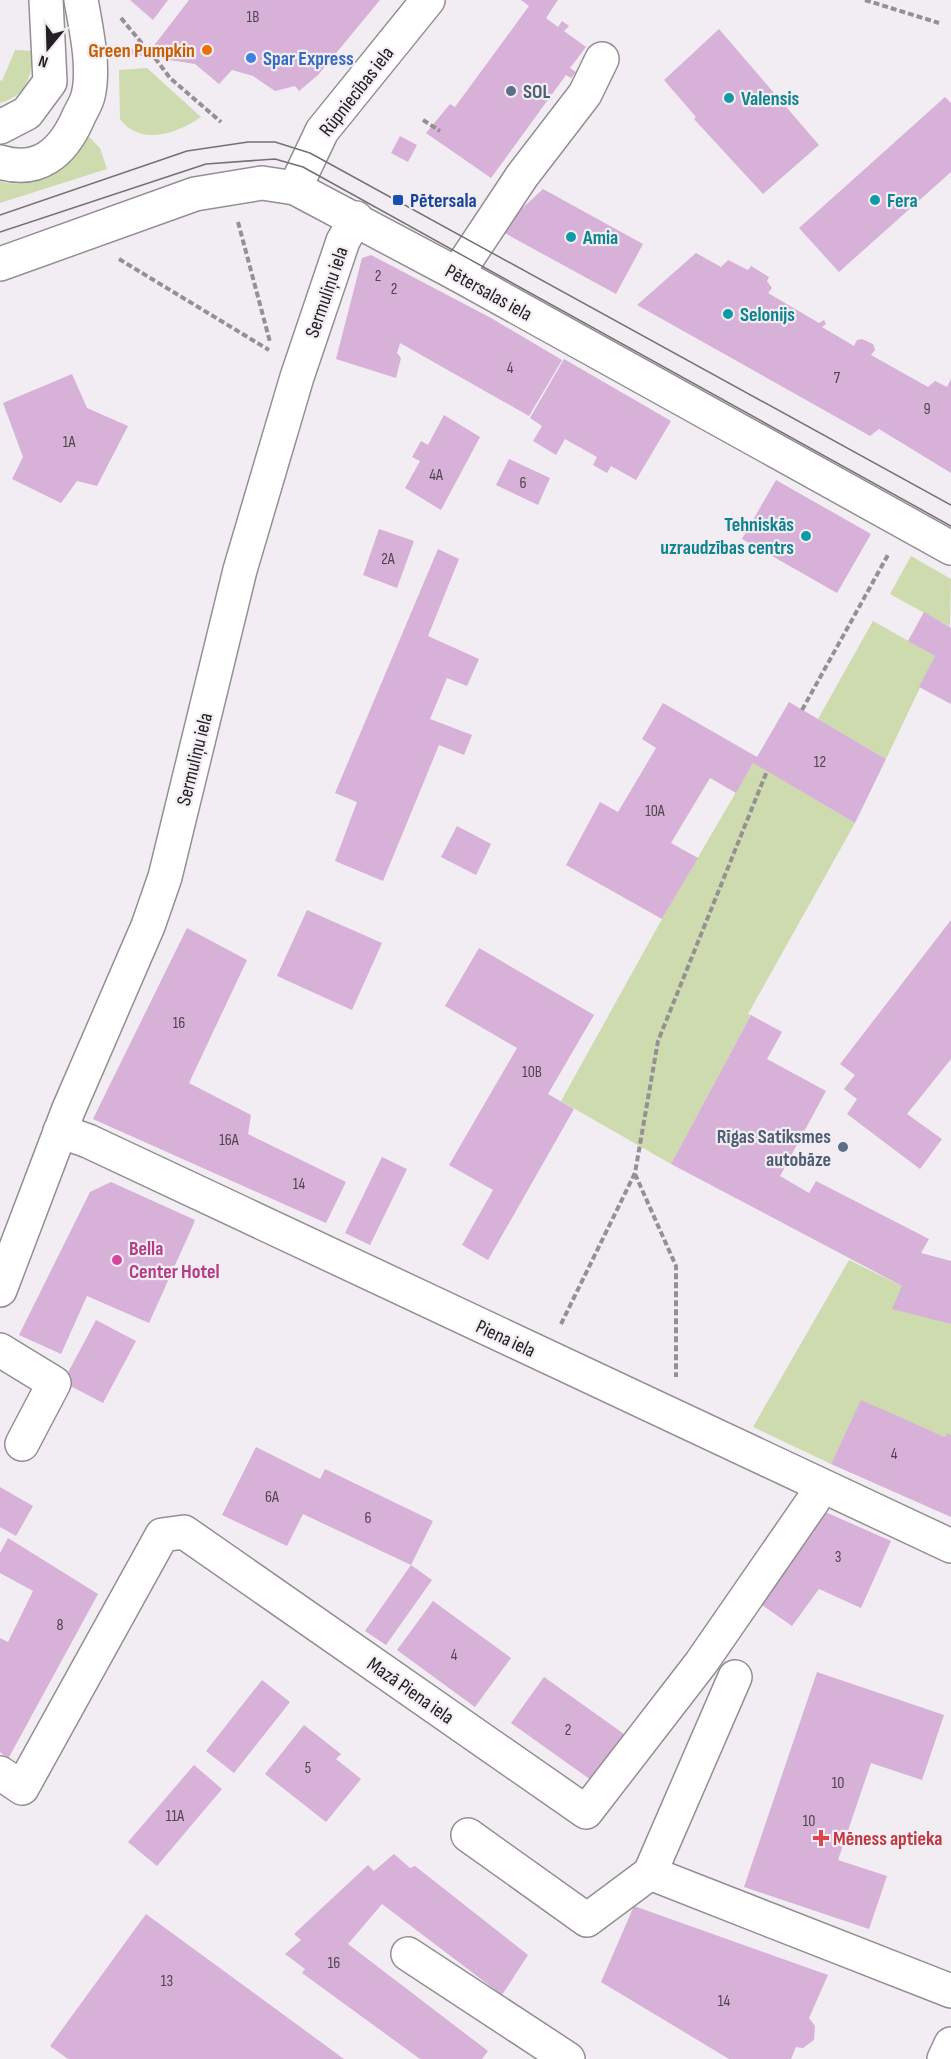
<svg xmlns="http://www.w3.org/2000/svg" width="951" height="2059" font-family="'Sofia Sans Condensed',sans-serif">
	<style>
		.green { fill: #cddbaf }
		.building { fill: #d7b1d7 }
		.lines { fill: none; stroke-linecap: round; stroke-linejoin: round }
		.minor-casing { stroke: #938f93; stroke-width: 36 }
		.path { stroke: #949094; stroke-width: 4; stroke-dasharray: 6 3; stroke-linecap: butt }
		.minor { stroke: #fff; stroke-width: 33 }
		.tram { stroke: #747174; stroke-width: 1.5 }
		.food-dot { fill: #e8710a; stroke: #f2edf2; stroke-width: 2 }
		.shop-dot { fill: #3f7fe0; stroke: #f2edf2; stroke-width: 2 }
		.service-dot { fill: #5c6f8a; stroke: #f2edf2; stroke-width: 2 }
		.culture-dot { fill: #0f9aa8; stroke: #f2edf2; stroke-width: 2 }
		.transit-dot { fill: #1a4fb4; stroke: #f2edf2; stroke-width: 2 }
		.hotel-dot { fill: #d1479c; stroke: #f2edf2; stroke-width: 2 }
		.health-dot { fill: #e0444e; stroke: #f2edf2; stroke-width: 2 }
		.labels { text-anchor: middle; stroke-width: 4.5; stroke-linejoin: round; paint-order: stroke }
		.number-label { font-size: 16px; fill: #4f444f }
		.food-label { font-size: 20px; font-weight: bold; fill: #c56008; stroke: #f2edf2; text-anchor: end }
		.shop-label { font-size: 20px; font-weight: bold; fill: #366cbe; stroke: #f2edf2; text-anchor: start }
		.street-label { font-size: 20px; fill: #222022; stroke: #f2edf2 }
		.service-label { font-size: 20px; font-weight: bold; fill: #4e5e75; stroke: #f2edf2; text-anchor: start }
		.culture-label { font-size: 20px; font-weight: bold; fill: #0d838f; stroke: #f2edf2; text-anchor: start }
		.transit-label { font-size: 20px; font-weight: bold; fill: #164399; stroke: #f2edf2; text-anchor: start }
		.hotel-label { font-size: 20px; font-weight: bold; fill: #b23c85; stroke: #f2edf2; text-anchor: start }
		.health-label { font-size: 20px; font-weight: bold; fill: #be3a42; stroke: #f2edf2; text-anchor: start }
	</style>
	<rect width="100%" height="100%" fill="#f2edf2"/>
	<g class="green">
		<path d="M15 50 35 51C29 78 29 94 0 103V80L2 81Z"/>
		<path d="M147 68 201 117C178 133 141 147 120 119L119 70Z"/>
		<path d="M88 136 100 148 107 169 0 203V181C34 193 68 160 88 136Z"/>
		<polygon points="911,556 951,579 950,627 890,594"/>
		<polygon points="873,621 935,656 886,759 818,719"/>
		<polygon points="753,763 855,823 748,1014 751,1015 671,1164 561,1101 662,919"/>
		<polygon points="849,1260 902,1286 951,1324 951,1435 947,1433 945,1437 861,1401 831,1464 753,1427"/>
	</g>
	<g class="building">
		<polygon points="130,0 168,0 153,20"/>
		<polygon points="189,0 380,0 318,75 299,91 295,86 275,91 253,76 232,70 219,84 195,64 124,53 125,47 149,52"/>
		<polygon points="521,0 558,0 546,18 558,27 562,21 569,26 564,31 586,47 570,68 576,72 571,78 566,75 491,178 426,133 450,104 455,107 529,6"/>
		<polygon points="719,29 819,145 763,194 694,119 696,117 664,80"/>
		<polygon points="945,97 951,103 951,172 839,272 799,228"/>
		<polygon points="400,136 417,145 408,162 391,153"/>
		<polygon points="543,189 643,244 616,294 499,230"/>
		<polygon points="696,253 721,267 728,260 748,270 751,266 769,277 767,281 772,288 768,293 819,323 824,320 826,324 822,327 854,346 857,340 862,339 873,344 875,350 871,355 928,387 935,381 947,387 951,379 951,473 879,429 870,436 863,432 637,305"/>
		<polygon points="371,255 491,318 562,360 529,416 400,343 397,353 401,358 396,378 336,359 362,258"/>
		<polygon points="564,359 671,421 636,480 611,466 607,473 593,465 597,457 565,439 556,455 533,441 542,426 530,418"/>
		<polygon points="72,374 87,408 128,426 97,486 77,481 61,503 12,479 23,457 3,403"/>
		<polygon points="444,415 480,437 441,510 405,488 420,461 412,457 421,441 428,445"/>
		<polygon points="509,459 550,478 538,505 496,485"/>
		<polygon points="776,480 871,534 837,593 742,539"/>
		<polygon points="379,529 414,541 397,588 363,575"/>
		<polygon points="438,549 459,559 428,636 479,659 467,686 447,678 430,719 472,735 464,755 439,745 383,881 335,861 357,802 335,793"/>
		<polygon points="924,612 951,628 951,704 919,687 935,656 908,641"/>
		<polygon points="789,702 886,759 855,823 753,763 736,793 710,778 671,843 698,858 662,919 566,865 600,802 618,812 656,748 642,739 663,703 757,757"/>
		<polygon points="457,826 491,844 476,875 441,857"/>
		<polygon points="307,910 382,943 352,1010 277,976"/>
		<polygon points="951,920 951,1059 907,1114 942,1139 920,1169 847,1114 857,1099 844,1089 855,1075 840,1064"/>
		<polygon points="187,928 247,960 189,1083 251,1115 248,1134 346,1182 326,1223 93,1119"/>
		<polygon points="479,948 594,1015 548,1094 574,1109 488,1260 462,1245 493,1190 449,1165 517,1048 445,1006"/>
		<polygon points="751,1015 782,1032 767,1059 826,1091 780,1176 809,1193 816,1181 929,1239 921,1253 951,1261 951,1324 892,1309 902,1286 671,1164"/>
		<polygon points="382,1157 407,1169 370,1245 345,1233"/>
		<polygon points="111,1182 195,1220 194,1223 149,1323 87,1296 61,1354 19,1335 90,1192"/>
		<polygon points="96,1320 136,1341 103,1403 63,1382"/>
		<polygon points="861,1400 945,1437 947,1433 951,1435 951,1517 831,1464"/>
		<polygon points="256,1447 320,1479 325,1469 433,1521 411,1565 303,1514 287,1546 222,1515"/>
		<polygon points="0,1487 33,1506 16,1536 0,1527"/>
		<polygon points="823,1511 891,1541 861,1608 819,1589 792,1626 759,1603"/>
		<polygon points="8,1538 98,1594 8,1759 0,1752 0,1638 8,1642 33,1591 0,1573 0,1553"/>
		<polygon points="411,1565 432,1580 386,1645 365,1631"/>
		<polygon points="433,1601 511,1658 475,1707 397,1650"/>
		<polygon points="817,1672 944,1715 922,1780 871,1763 838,1860 887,1876 869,1929 744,1887"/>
		<polygon points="544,1677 624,1734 591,1780 511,1723"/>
		<polygon points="262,1680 290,1702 234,1773 206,1751"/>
		<polygon points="304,1725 341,1754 336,1759 361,1779 326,1822 265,1774"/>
		<polygon points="194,1765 222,1789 157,1866 128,1842"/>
		<polygon points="394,1854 410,1868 415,1866 528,1955 502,1995 382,1904 348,1944 488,2051 482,2059 420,2059 302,1973 305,1969 285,1954 301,1940 294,1934 368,1865 374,1871"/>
		<polygon points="634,1906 828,1975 809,2018 815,2026 814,2040 803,2048 796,2047 791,2059 729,2059 601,1982"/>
		<polygon points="146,1914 344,2059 68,2059 50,2046"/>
	</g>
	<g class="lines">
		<g class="minor-casing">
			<g id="minor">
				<polyline points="0,127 27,113 50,82 46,0"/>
				<path d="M0 162C39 174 63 152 78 118 81 111 86 104 88 96 95 68 86 28 81 0"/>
				<polyline points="295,188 322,131 428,0"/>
				<polyline points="0,264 195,194 262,183 295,188 457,274 951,548"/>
				<polyline points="457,274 522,176 585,94 602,59"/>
				<polyline points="60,1131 88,1141 951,1546"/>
				<polyline points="0,1290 68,1111 148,926 165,877 240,570 297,377 343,241 356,218"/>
				<polyline points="0,1350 54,1383 22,1444"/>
				<polyline points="0,1773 22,1788 162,1535 184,1532 586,1812 701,1663 813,1501 821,1486"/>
				<polyline points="468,1835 587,1920 650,1873 735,1677"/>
				<polyline points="650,1873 951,1991"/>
				<polyline points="408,1954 568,2059"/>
				<polyline points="944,2059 951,2044"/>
			</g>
		</g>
		<g class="path">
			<polyline points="865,0 939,23"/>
			<polyline points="121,18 149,52"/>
			<polyline points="155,58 170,78 221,122"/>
			<polyline points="423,120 440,131"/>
			<polyline points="238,222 270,342"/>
			<polyline points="119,259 269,350"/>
			<polyline points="802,710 889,553"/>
			<polyline points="635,1174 676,1266 676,1377"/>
			<polyline points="561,1324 635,1173 658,1041 767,771"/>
		</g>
		<use href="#minor" class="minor"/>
		<g class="tram">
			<polyline points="0,215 187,151 248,142 275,142 310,153 951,505"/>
			<polyline points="0,232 206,164 275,159 303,167 951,526"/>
		</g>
	</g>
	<circle class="food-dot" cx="207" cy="50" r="6"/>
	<circle class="shop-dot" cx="251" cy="58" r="6"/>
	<g class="service-dot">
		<circle cx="511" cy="91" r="6"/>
		<circle cx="843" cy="1147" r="6"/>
	</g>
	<g class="culture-dot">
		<circle cx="729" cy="98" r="6"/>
		<circle cx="875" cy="200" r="6"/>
		<circle cx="571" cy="237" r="6"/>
		<circle cx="728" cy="314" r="6"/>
		<circle cx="806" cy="536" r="6"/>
	</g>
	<rect class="transit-dot" x="392" y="194" width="12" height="12" rx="3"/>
	<circle class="hotel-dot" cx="117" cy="1260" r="6"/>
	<path class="health-dot" d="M818 1829h6v6h6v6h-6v6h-6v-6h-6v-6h6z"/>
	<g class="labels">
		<g class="number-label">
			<text x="253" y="22">1B</text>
			<text x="378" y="281">2</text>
			<text x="394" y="294">2</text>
			<text x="510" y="373">4</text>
			<text x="837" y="383">7</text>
			<text x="927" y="414">9</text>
			<text x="69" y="447">1A</text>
			<text x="436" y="480">4A</text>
			<text x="523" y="488">6</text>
			<text x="388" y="564">2A</text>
			<text x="820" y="767">12</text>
			<text x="655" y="816">10A</text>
			<text x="179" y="1028">16</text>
			<text x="532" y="1077">10B</text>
			<text x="229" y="1145">16A</text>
			<text x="299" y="1189">14</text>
			<text x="894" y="1459">4</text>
			<text x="272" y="1502">6A</text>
			<text x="368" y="1523">6</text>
			<text x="838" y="1562">3</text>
			<text x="60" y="1630">8</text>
			<text x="454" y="1660">4</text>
			<text x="568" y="1735">2</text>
			<text x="308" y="1773">5</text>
			<text x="838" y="1788">10</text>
			<text x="175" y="1821">11A</text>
			<text x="809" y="1826">10</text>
			<text x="334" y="1968">16</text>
			<text x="167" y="1986">13</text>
			<text x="724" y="2006">14</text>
		</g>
		<g class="food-label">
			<text x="195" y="57">Green Pumpkin</text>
		</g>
		<g class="shop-label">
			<text x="263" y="65">Spar Express</text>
		</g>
		<g class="street-label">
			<text transform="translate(356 91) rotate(-52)" y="7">Rūpniecības iela</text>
			<text transform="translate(326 292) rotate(-71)" y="7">Sermuliņu iela</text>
			<text transform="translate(489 292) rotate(29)" y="7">Pētersalas iela</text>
			<text transform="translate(194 759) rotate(-76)" y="7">Sermuliņu iela</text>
			<text transform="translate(506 1338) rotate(25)" y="7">Piena iela</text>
			<text transform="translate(411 1690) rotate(35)" y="7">Mazā Piena iela</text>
		</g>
		<g class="service-label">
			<text x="523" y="98">SOL</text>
			<text x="831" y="1143" text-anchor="end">Rīgas Satiksmes<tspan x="831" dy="23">autobāze</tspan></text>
		</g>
		<g class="culture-label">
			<text x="741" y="105">Valensis</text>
			<text x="887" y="207">Fera</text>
			<text x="583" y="244">Amia</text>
			<text x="740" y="321">Selonijs</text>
			<text x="794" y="531" text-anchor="end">Tehniskās<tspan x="794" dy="23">uzraudzības centrs</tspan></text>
		</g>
		<g class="transit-label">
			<text x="410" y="207">Pētersala</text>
		</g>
		<g class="hotel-label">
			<text x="129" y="1255">Bella<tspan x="129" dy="23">Center Hotel</tspan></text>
		</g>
		<g class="health-label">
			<text x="833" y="1845">Mēness aptieka</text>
		</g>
	</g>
	<g transform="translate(48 48) rotate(199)" stroke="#f2edf2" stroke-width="4.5" paint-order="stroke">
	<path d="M0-4.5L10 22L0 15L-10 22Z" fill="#222022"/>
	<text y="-9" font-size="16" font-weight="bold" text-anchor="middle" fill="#222022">N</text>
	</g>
</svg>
